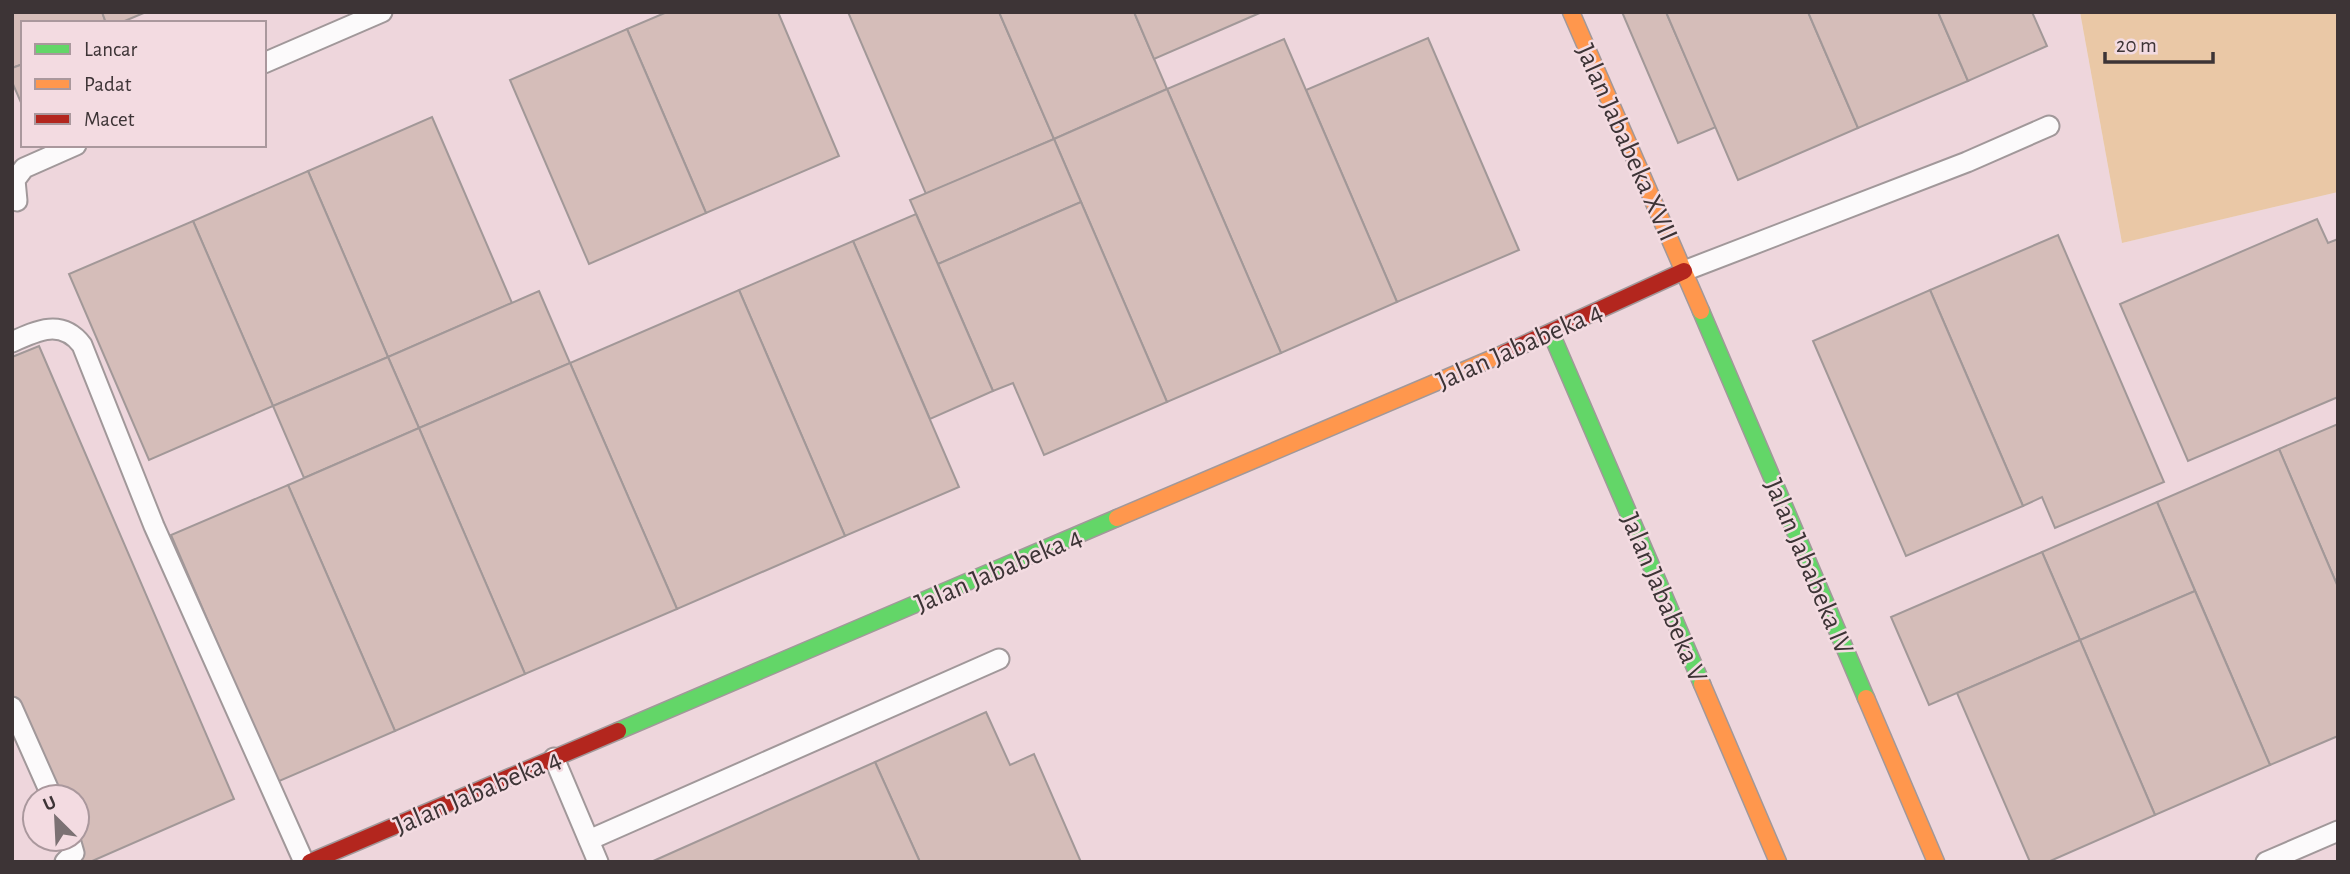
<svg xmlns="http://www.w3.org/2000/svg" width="2350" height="874" font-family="'Alegreya Sans',sans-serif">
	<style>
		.built { fill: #eed6dc; fill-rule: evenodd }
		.green { fill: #eac8a6 }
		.building { fill: #d5bdb9; stroke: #a29898; stroke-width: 2 }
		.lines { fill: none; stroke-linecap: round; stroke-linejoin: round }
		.lane-casing { stroke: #a1989a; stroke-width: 23 }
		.fast-casing { stroke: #a1989a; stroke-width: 19 }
		.slow-casing { stroke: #a1989a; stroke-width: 19 }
		.jam-casing { stroke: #a1989a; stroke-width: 19 }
		.lane { stroke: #fcfafb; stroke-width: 19 }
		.fast { stroke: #63d668; stroke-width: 16 }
		.slow { stroke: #ff974d; stroke-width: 16 }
		.jam { stroke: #b3261e; stroke-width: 16 }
		.labels { text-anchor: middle; stroke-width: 5; stroke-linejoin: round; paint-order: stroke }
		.street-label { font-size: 28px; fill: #3d3436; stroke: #f3dbe1 }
	</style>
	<rect width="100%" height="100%" fill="#ede1e4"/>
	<path class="built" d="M12 12H2080L2122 243 2338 192V862H12ZM23 23H264V145H23ZM35 797H77V839H35Z"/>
	<polygon class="green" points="2080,12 2338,12 2338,192 2122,243"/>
	<g class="building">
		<polygon points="12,12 102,12 106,23 23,23 23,64 12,68"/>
		<polygon points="102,12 146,12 120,23 106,23"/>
		<polygon points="667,12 778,12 839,156 706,213 627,29"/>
		<polygon points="848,12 999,12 1054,139 926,194"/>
		<polygon points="999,12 1134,12 1167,89 1054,139"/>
		<polygon points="1134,12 1262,12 1154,59"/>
		<polygon points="1622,12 1666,12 1716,127 1678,143"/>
		<polygon points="1666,12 1808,12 1858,128 1738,180"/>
		<polygon points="1808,12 1938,12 1968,81 1858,128"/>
		<polygon points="1938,12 2032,12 2047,46 1968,81"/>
		<polygon points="627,29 706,213 589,264 510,80"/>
		<polygon points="1428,38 1519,250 1397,302 1306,90"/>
		<polygon points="1284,39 1397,302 1281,353 1167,89"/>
		<polygon points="23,64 23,107 12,82 12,68"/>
		<polygon points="1167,89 1281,353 1167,402 1054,139"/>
		<polygon points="432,117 512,303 388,357 308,171"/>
		<polygon points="1054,139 1081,202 938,264 910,200"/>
		<polygon points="308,171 388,357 273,406 193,221"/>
		<polygon points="1081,202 1167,402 1044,455 1013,383 993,391 938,264"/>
		<polygon points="916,214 993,391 930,419 853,241"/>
		<polygon points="2317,219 2328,243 2338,239 2338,397 2188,461 2120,304"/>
		<polygon points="193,221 273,406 149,460 69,274"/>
		<polygon points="2058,235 2164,482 2055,528 2042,497 2023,506 1930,290"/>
		<polygon points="853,241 959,487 845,536 739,290"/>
		<polygon points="739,290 845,536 677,609 570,363"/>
		<polygon points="1930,290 2023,506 1906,556 1813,341"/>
		<polygon points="539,291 570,363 419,428 388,357"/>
		<polygon points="39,346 234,799 90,862 82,862 73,839 77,839 77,797 54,797 12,699 12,357"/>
		<polygon points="388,357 419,428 304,478 273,406"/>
		<polygon points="570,363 677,609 525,674 419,428"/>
		<polygon points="2338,424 2338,587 2279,449"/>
		<polygon points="419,428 525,674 395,731 288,485"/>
		<polygon points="2279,449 2338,587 2338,736 2270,765 2157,502"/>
		<polygon points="288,485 395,731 277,782 171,535"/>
		<polygon points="2157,502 2195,591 2080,640 2042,552"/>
		<polygon points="2042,552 2080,640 1929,705 1891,617"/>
		<polygon points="2195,591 2270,765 2155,815 2080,640"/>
		<polygon points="2080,640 2155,815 2048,862 2030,862 1957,693"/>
		<polygon points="986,712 1010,765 1034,754 1081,862 920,862 875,762"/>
		<polygon points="875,762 920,862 651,862"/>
	</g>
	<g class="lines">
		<g class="lane-casing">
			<g id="lane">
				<polyline points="264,63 382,12"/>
				<polyline points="17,201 15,180 24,168 76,145"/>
				<polyline points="1684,271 1967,162 2049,126"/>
				<path d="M12 342C38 330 62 319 82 345L154 526 304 862"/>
				<polyline points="12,707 52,797"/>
				<polyline points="554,758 598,862"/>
				<polyline points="589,840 999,659"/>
				<polyline points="65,862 74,853 70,839"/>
				<polyline points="2266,862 2338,831"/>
			</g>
		</g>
		<g class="fast-casing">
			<g id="fast">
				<polyline points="1701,311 1866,698"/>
				<polyline points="1551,333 1702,684"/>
				<polyline points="618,731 1117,518"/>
			</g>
		</g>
		<g class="slow-casing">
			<g id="slow">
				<polyline points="1571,12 1701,311"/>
				<polyline points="1117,518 1505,353"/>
				<polyline points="1702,684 1778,862"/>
				<polyline points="1866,698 1936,862"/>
			</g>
		</g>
		<g class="jam-casing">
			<g id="jam">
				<polyline points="1505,353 1684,271"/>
				<polyline points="310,862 618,731"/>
			</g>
		</g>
		<use href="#lane" class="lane"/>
		<use href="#fast" class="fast"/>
		<use href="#slow" class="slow"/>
		<use href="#jam" class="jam"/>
	</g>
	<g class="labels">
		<g class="street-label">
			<text transform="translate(1628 142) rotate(66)" y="10">Jalan Jababeka XVII</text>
			<text transform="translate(1519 345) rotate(-24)" y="10">Jalan Jababeka 4</text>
			<text transform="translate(1810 566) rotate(67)" y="10">Jalan Jababeka IV</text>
			<text transform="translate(998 569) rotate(-23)" y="10">Jalan Jababeka 4</text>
			<text transform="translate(1665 597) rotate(67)" y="10">Jalan Jababeka V</text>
			<text transform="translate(477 791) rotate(-23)" y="10">Jalan Jababeka 4</text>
		</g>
	</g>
	<rect width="2350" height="874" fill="none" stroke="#3d3436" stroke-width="28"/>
	<rect x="21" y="21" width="245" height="126" fill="#f3dbe1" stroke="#aa989d" stroke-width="2"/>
	<rect x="35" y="44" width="35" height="10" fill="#63d668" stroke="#aa989d" stroke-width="2"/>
	<text x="84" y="56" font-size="21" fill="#3d3436">Lancar</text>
	<rect x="35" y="79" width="35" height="10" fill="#ff974d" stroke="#aa989d" stroke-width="2"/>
	<text x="84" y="91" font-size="21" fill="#3d3436">Padat</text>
	<rect x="35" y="114" width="35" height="10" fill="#b3261e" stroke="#aa989d" stroke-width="2"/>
	<text x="84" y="126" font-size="21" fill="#3d3436">Macet</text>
	<g transform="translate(56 818) rotate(336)"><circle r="33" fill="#f3dbe1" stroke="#aa989d" stroke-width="2"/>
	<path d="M0-5L12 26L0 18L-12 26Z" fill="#7b7173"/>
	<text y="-10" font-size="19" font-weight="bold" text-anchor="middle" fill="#3d3436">U</text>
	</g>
	<path d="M2105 52v10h108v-10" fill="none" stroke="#3d3436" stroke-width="3.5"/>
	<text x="2116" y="52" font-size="21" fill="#3d3436" stroke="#f3dbe1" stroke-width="5" paint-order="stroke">20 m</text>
</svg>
